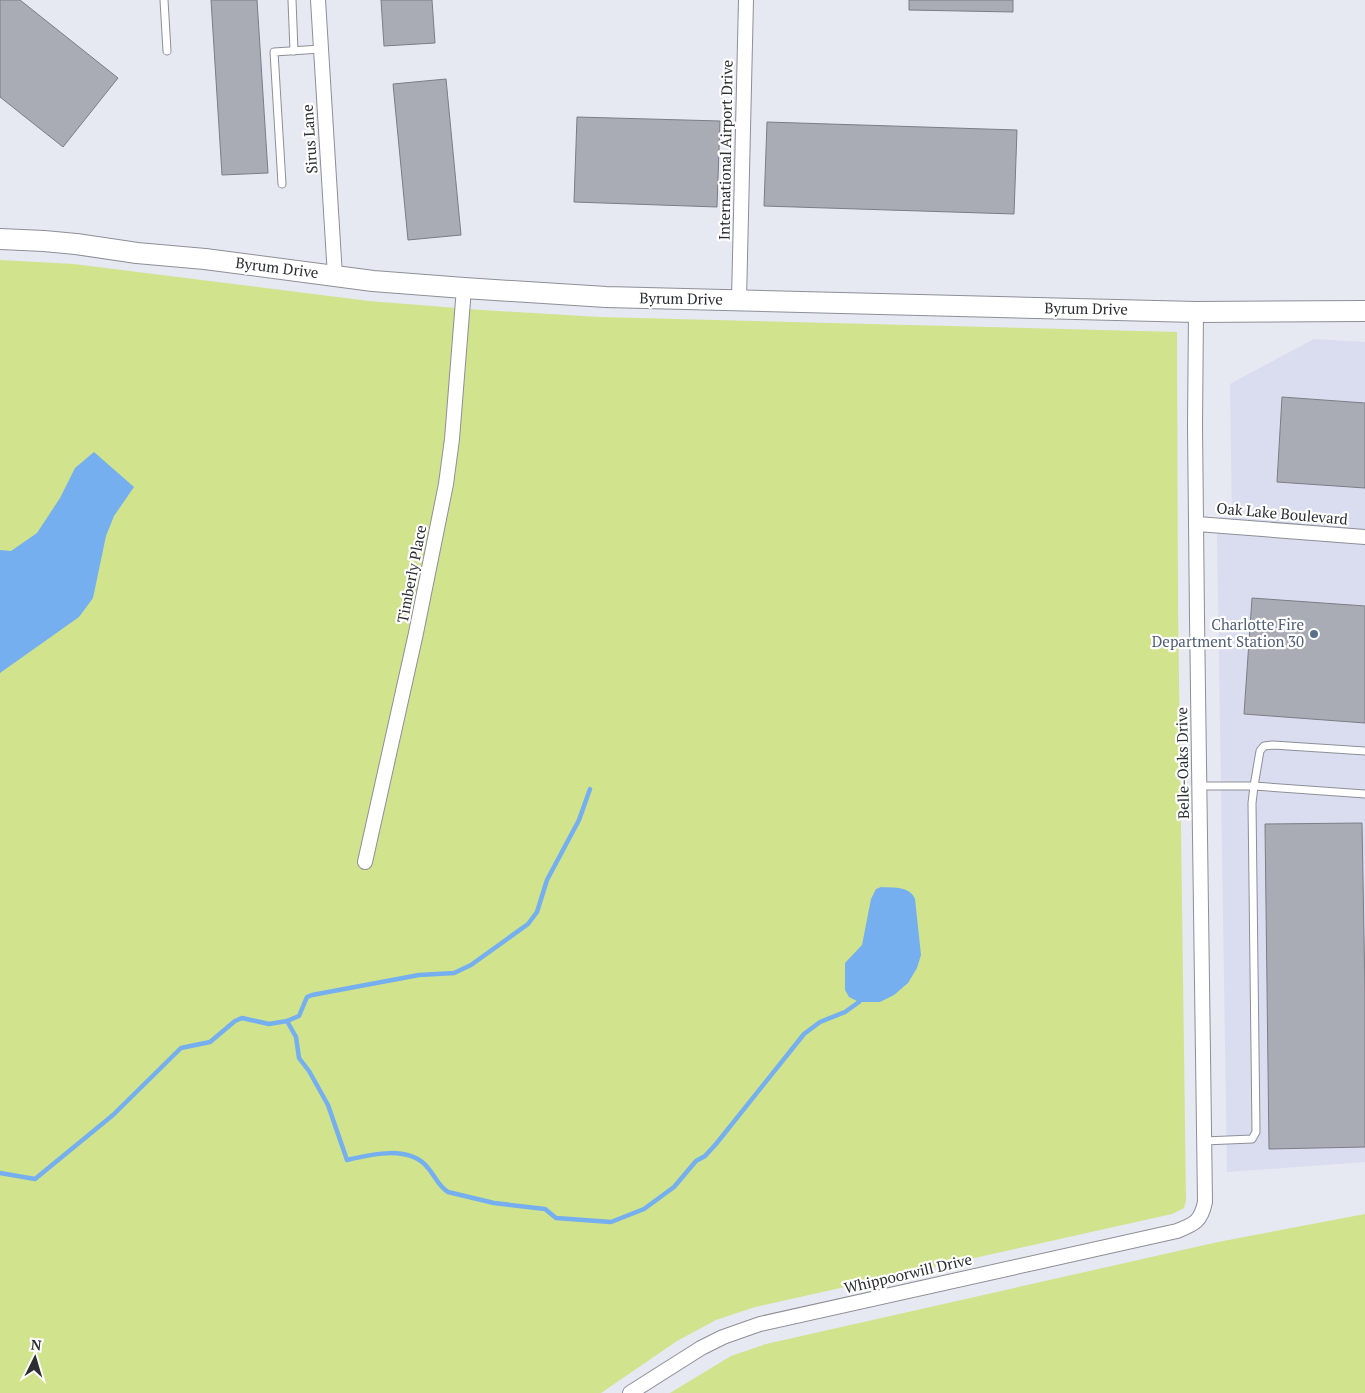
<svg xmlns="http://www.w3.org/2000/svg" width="1365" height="1393" font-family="'PT Serif',serif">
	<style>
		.built { fill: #daddef }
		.green { fill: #d1e38d }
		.water { fill: #75afef }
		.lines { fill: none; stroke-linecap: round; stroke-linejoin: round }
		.stream { stroke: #75afef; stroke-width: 4.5 }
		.building { fill: #a9abb5; stroke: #7b7d86 }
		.lane-casing { stroke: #8d8f98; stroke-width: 9 }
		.street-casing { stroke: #8d8f98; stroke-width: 16 }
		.secondary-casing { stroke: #8d8f98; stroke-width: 22 }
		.lane { stroke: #fff; stroke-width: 7 }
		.street { stroke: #fff; stroke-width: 14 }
		.secondary { stroke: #fff; stroke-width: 20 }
		.service-dot { fill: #5c6f8a; stroke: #fff; stroke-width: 2 }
		.labels { text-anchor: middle; stroke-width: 4.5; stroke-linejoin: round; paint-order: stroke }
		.street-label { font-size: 15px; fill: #2d2e32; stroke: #fff }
		.service-label { font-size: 15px; fill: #4e5e75; stroke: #fff; text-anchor: end }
	</style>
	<rect width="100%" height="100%" fill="#e6e8f2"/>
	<polygon class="built" points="1314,339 1365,342 1365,1162 1227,1172 1217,534 1220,517 1232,518 1230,384"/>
	<g class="green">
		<polygon points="0,260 74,264 369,301 482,310 599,317 1177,332 1178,605 1186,1201 1184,1208 1172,1214 755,1307 716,1320 677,1341 601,1393 0,1393"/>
		<polygon points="1365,1214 1365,1393 670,1393 731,1356 766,1344 1218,1242"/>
	</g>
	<g class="water">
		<polygon points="94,452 134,487 114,516 106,536 93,598 79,617 0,673 0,550 11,551 37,533 60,498 75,468"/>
		<path d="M881 887C894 888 910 886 915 899L921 955 917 968 908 983 894 995 880 1002H859L849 997 845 990V963L862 945 871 899 876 889Z"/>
	</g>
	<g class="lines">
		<g class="stream">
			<path d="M287 1021 296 1037 299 1058 309 1071 328 1105 347 1160C372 1154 410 1145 428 1168 435 1176 439 1187 448 1192L494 1203 545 1209 556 1218 611 1222 644 1209 674 1187 696 1161 705 1156 716 1144 804 1034 820 1022 845 1012 859 1002"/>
			<polyline points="0,1173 35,1179 113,1115 181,1048 210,1042 235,1021 242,1018 269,1024 287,1021 299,1016 307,997 312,995 419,975 454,973 471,965 528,924 537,912 547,880 579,820 590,789"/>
		</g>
	</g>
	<g class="building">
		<polygon points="0,0 20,0 118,78 63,147 0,97"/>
		<polygon points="211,0 257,0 268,173 222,175"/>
		<polygon points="381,0 432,0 435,43 384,46"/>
		<polygon points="909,0 1013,0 1013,12 909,10"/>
		<polygon points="446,79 461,235 408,240 393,84"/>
		<polygon points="577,117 720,121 717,207 574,202"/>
		<polygon points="767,122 1017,130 1014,214 764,206"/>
		<polygon points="1282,397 1365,403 1365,488 1277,482"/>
		<polygon points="1252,598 1365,606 1365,723 1244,714"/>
		<polygon points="1362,823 1365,993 1365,1147 1269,1149 1265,824"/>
	</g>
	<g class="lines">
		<g class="lane-casing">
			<g id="lane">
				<polyline points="164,0 167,51"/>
				<polyline points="292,0 294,51"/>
				<polyline points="282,184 274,52 321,49"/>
				<polyline points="1199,786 1254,786 1260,751 1264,746 1273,745 1365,751"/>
				<polyline points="1204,1141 1252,1139 1256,1132 1252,803 1254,786 1365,794"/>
			</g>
		</g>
		<g class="street-casing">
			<g id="street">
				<polyline points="318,0 335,276"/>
				<polyline points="739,300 746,0"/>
				<polyline points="1197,524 1365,537"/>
				<polyline points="365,862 416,633 446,484 452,439 464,288"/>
				<path d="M630 1393 701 1348 723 1337 760 1324 1177 1231C1195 1224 1201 1221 1205 1202L1197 617 1195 425 1196 312"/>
			</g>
		</g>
		<g class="secondary-casing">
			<polyline id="secondary" points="0,239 44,241 76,244 137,253 205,259 373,281 464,288 606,297 1196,312 1365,311"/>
		</g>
		<use href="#lane" class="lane"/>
		<use href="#street" class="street"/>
		<use href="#secondary" class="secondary"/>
	</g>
	<circle class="service-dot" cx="1314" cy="634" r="5"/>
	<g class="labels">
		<g class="street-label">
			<text transform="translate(310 139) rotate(-94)" y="5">Sirus Lane</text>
			<text transform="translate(726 150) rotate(-89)" y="5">International Airport Drive</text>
			<text transform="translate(277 268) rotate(7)" y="5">Byrum Drive</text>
			<text transform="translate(681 299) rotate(1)" y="5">Byrum Drive</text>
			<text transform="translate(1086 309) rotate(1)" y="5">Byrum Drive</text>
			<text transform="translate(1282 514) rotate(5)" y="5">Oak Lake Boulevard</text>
			<text transform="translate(412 574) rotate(-79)" y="5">Timberly Place</text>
			<text transform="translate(1183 763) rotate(-91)" y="5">Belle-Oaks Drive</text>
			<text transform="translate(908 1274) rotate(-13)" y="5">Whippoorwill Drive</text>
		</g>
		<g class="service-label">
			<text x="1304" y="630">Charlotte Fire<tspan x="1304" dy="17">Department Station 30</tspan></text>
		</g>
	</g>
	<g transform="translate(35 1358) rotate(5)" stroke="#ffffff" stroke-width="4" paint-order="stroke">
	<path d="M0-4L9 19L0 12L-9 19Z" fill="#2d2e32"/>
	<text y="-8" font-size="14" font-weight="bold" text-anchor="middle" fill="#2d2e32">N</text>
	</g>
</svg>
